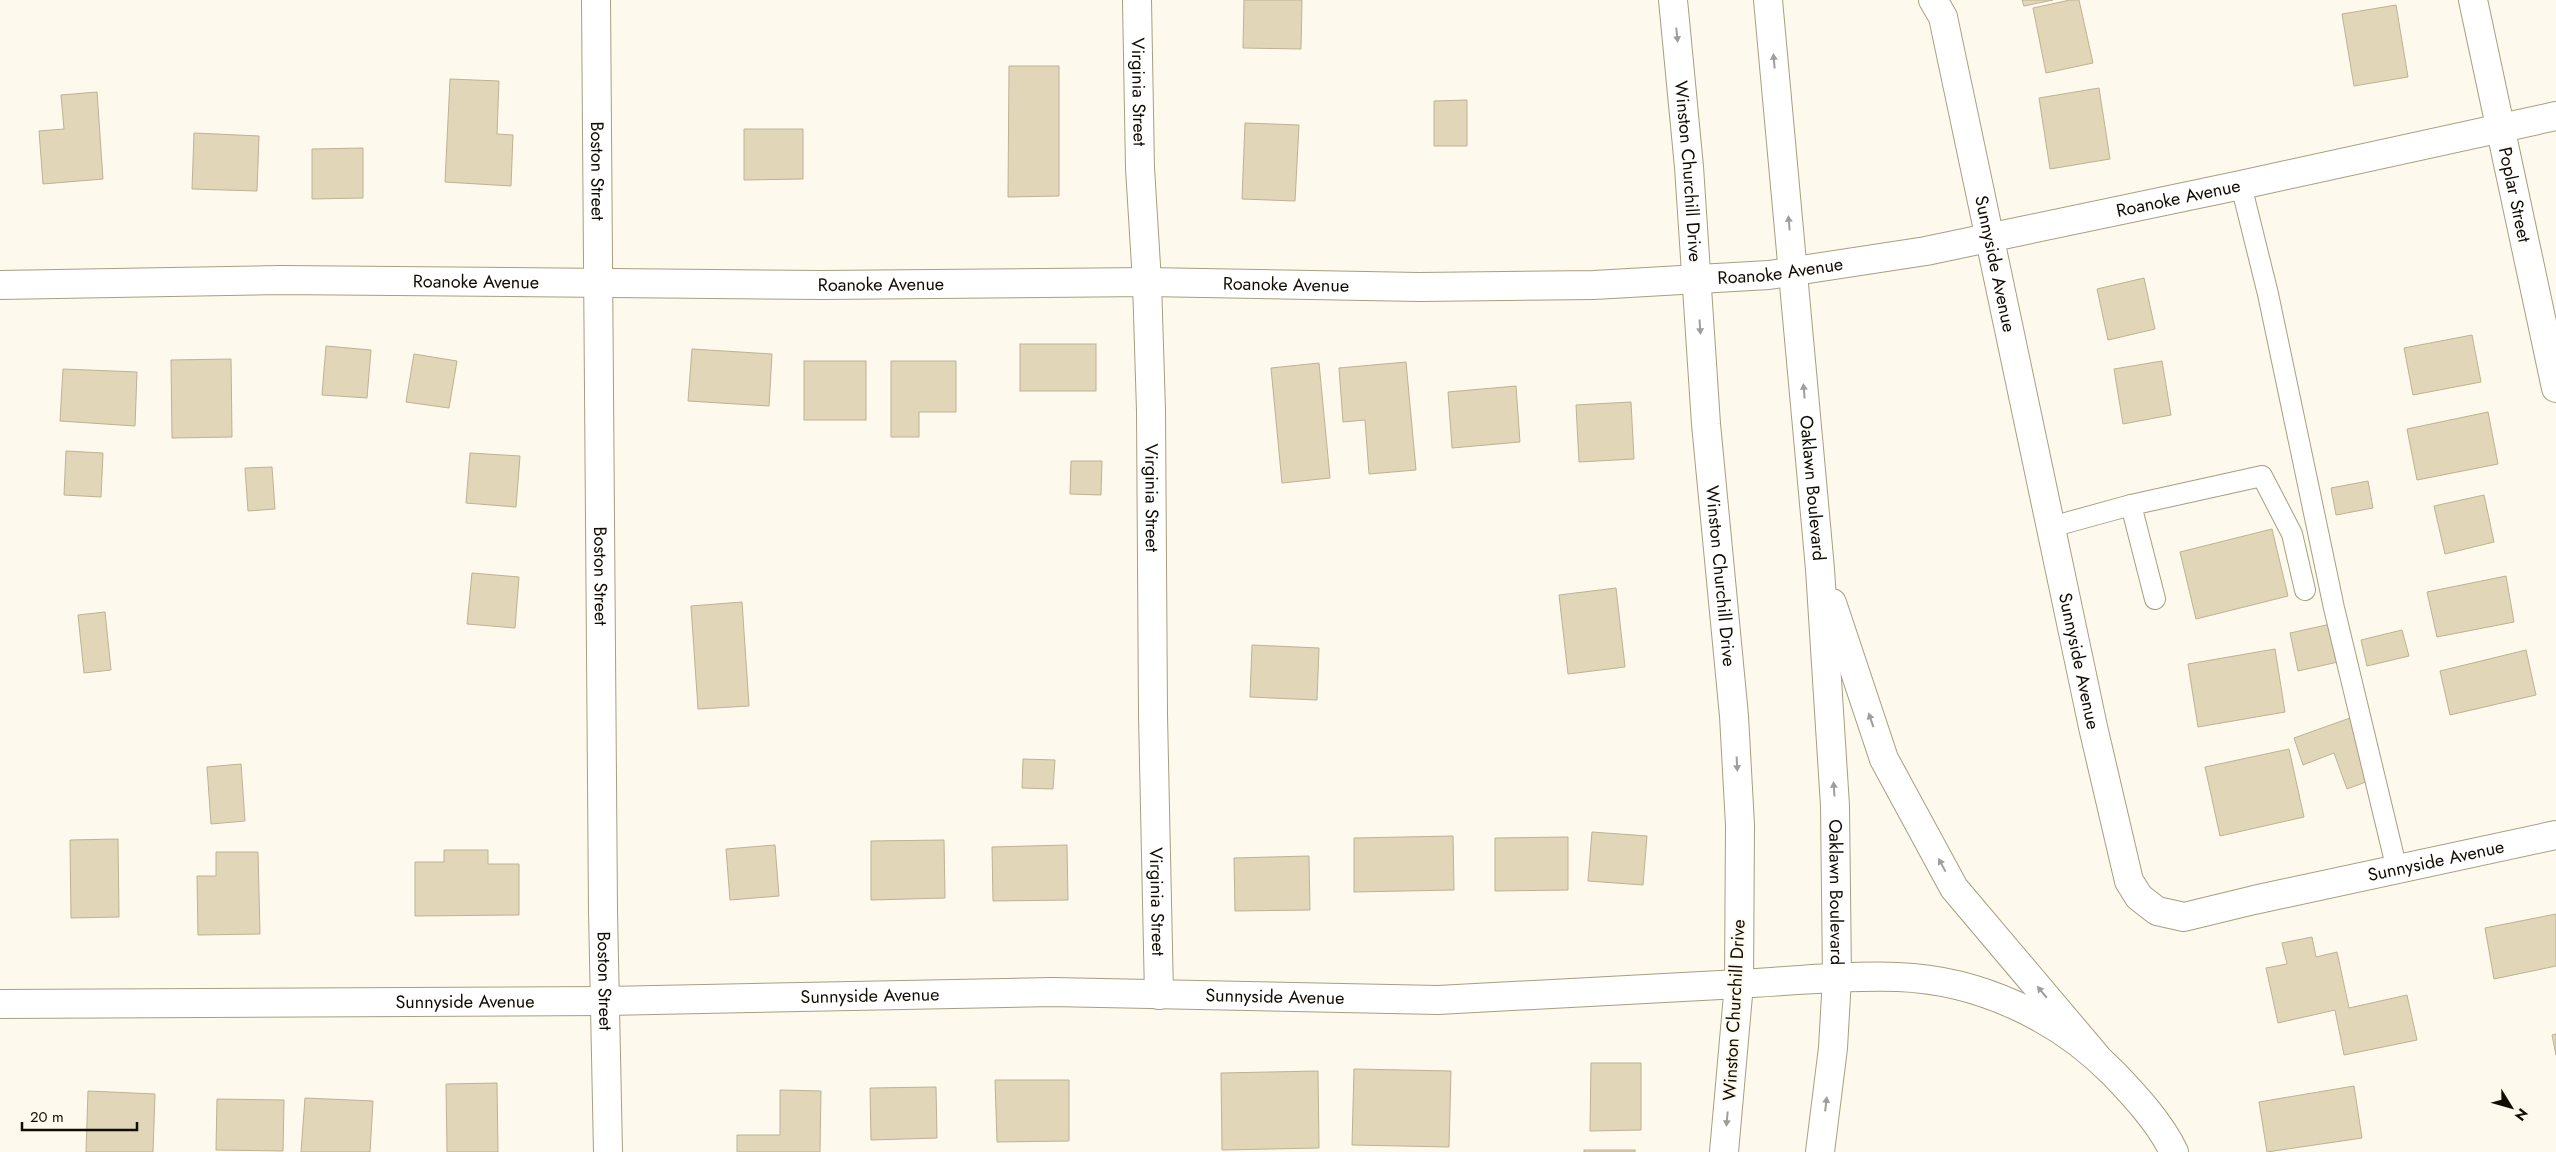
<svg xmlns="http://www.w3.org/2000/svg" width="2556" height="1152" font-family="Jost,sans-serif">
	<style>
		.building { fill: #e1d6b7; stroke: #bdb294 }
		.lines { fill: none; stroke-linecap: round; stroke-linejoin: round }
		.service-casing { stroke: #a89e80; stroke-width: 22 }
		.minor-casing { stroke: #a89e80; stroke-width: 30 }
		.tertiary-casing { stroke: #a89e80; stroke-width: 30 }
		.trunk-casing { stroke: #a89e80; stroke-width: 30 }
		.service { stroke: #fff; stroke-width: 20 }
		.minor { stroke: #fff; stroke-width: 28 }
		.tertiary { stroke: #fff; stroke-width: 28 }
		.trunk { stroke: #fff; stroke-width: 28 }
		.oneway { fill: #a09e9b }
		.labels { text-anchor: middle; stroke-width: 4; stroke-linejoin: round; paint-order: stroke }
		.street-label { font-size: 18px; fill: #110d04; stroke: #fdf9ec }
	</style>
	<rect width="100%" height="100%" fill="#fdf9ec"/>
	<g class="building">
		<polygon points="1244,0 1302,0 1301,49 1243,48"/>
		<polygon points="2022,0 2053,0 2024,6"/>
		<polygon points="2070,0 2079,0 2093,63 2046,73 2033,8"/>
		<polygon points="2396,5 2408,77 2354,86 2342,14"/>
		<polygon points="1009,66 1059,66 1059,196 1008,197"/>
		<polygon points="450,79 499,81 497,134 513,135 511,186 445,182"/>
		<polygon points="2099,88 2110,159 2050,169 2039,98"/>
		<polygon points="97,92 103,179 43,184 39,131 64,129 61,95"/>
		<polygon points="1467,100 1467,146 1434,146 1434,101"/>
		<polygon points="1245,123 1299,125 1295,201 1242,199"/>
		<polygon points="744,129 803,129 803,179 744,180"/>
		<polygon points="194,133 259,136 257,191 192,189"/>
		<polygon points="363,148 363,198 312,199 312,149"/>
		<polygon points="2144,278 2155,329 2108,340 2097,289"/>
		<polygon points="2472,335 2481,382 2413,395 2404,348"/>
		<rect x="1020" y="344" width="76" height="47"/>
		<polygon points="326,346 371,350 367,398 322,395"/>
		<polygon points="692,349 772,354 769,406 688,401"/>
		<polygon points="414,354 457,361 449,408 406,402"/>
		<polygon points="231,359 232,437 172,438 171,360"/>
		<rect x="804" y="361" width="62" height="59"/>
		<polygon points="891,361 956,361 956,412 919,412 919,437 891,437"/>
		<polygon points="2162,361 2171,415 2123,424 2114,369"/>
		<polygon points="1406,362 1416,470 1369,474 1365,420 1343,422 1339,368"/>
		<polygon points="1319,363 1330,478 1282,483 1271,368"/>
		<polygon points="63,369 137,372 135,426 60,421"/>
		<polygon points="1516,386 1520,442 1452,448 1448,392"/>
		<polygon points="1631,402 1634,459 1579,462 1576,405"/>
		<polygon points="2488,412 2498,464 2417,480 2407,429"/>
		<polygon points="66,451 103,453 101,497 64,495"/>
		<polygon points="470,453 520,456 516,507 466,503"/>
		<polygon points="1071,461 1102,461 1101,495 1070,494"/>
		<polygon points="272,467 275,509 248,511 245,468"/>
		<polygon points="2368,481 2373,508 2336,515 2331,488"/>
		<polygon points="2484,495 2494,542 2445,554 2434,506"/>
		<polygon points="2272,529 2288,596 2196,619 2180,552"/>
		<polygon points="472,573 519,577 515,628 467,624"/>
		<polygon points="2506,576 2514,622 2437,637 2427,592"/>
		<polygon points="1616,588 1625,667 1568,674 1559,595"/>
		<polygon points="742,602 749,706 698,709 691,606"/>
		<polygon points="105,612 111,670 84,673 78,615"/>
		<polygon points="2331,624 2338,662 2298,671 2290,633"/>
		<polygon points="2402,630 2409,656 2367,666 2361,640"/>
		<polygon points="1252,645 1319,648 1317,700 1250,697"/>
		<polygon points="2275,649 2285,712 2198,727 2188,664"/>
		<polygon points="2526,650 2536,695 2450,715 2440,671"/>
		<polygon points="2350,718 2371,780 2347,789 2334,753 2303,765 2294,738"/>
		<polygon points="2289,749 2304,817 2220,836 2205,767"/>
		<polygon points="1023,759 1055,760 1053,789 1022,788"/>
		<polygon points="241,764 245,821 211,824 207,767"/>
		<polygon points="1592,832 1647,836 1643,885 1588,881"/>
		<polygon points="1453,836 1454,890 1354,892 1354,838"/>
		<polygon points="1568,837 1568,890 1495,891 1495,838"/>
		<polygon points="118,839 119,917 71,918 70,840"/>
		<polygon points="944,840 945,898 871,900 871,841"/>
		<polygon points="775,845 779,896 730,900 726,849"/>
		<polygon points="1067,845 1068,900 993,901 992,847"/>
		<polygon points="444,850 488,850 488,864 519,864 519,915 415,916 415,862 444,862"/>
		<polygon points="216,852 258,852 260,934 198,935 197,876 216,876"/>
		<polygon points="1309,856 1310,910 1235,911 1234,858"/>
		<polygon points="2556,914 2556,966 2494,979 2485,928"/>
		<polygon points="2312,937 2316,957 2337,952 2349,1008 2407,995 2417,1040 2344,1055 2335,1010 2278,1023 2266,968 2287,964 2282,943"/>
		<polygon points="2556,1034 2556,1055 2552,1035"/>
		<polygon points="1591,1063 1641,1063 1641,1130 1590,1131"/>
		<polygon points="1354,1069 1451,1071 1449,1147 1352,1145"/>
		<polygon points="1318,1071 1319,1148 1222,1150 1221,1073"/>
		<polygon points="995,1080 1069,1080 1069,1141 997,1142"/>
		<polygon points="497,1083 498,1152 447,1152 446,1084"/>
		<polygon points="2354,1086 2362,1138 2267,1152 2259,1102"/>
		<polygon points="936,1087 937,1138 871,1140 870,1088"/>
		<polygon points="780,1090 821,1091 820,1152 737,1152 737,1135 780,1135"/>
		<polygon points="88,1091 155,1094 153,1152 86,1152"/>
		<polygon points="305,1098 373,1101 370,1152 301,1152"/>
		<polygon points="217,1099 284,1100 283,1151 216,1150"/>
		<rect x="1584" y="1150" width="51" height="2"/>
	</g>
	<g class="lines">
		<g class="service-casing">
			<g id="service">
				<polyline points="2241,185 2268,294 2334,608 2397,870"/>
				<polyline points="2051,527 2131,505"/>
				<polyline points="2155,599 2131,505 2262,476 2292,534 2305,590"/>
			</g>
		</g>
		<g class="minor-casing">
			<g id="minor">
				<path id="s1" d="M596 0 603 911 608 1152"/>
				<path id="s2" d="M1137 0 1140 168 1147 282 1151 411 1153 715 1159 995"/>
				<path id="s3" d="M1933 0 1943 17 2093 727 2129 881 2139 897 2157 911 2184 917 2254 900 2556 835"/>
				<path id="s4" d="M2473 0 2556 388"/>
				<path id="s5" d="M0 285 280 280 822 285 1147 282 1419 287 1594 285 1769 275 1926 251 2241 185 2556 116"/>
				<path id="s6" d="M0 1004 606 1001 1052 992 1438 1000 1739 984"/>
			</g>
		</g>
		<g class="tertiary-casing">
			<path id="tertiary" d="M1739 984C1792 981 1846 975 1898 977 1979 980 2058 1017 2114 1074 2136 1097 2160 1123 2174 1152"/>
		</g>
		<g class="trunk-casing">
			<g id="trunk">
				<path id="s7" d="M1673 0 1689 167 1706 424 1734 716 1740 825 1739 984 1724 1152"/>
				<path id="s8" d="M1768 0 1820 569 1835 806 1837 978 1833 1048 1820 1152"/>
				<polyline points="1832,603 1884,759 1954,888 2096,1056"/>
			</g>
		</g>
		<use href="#service" class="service"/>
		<use href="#minor" class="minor"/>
		<use href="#tertiary" class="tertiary"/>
		<use href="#trunk" class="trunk"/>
	</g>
	<defs><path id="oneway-solid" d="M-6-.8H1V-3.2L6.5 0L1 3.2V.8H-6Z" transform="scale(1.25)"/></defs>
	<g class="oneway">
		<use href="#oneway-solid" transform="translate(1677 35) rotate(84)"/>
		<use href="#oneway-solid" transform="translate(1774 61) rotate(-95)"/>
		<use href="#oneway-solid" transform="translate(1789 223) rotate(-95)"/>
		<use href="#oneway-solid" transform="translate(1700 327) rotate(86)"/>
		<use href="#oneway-solid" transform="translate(1804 391) rotate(-95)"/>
		<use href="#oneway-solid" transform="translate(1871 720) rotate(-109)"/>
		<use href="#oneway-solid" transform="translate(1737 764) rotate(87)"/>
		<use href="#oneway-solid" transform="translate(1834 789) rotate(-94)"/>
		<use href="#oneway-solid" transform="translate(1942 865) rotate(-118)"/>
		<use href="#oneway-solid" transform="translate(2042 992) rotate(-130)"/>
		<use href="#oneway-solid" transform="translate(1826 1104) rotate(-83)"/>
		<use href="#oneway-solid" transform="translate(1727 1119) rotate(95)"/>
	</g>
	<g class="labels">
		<g class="street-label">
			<text dy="6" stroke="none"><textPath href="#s2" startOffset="92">Virginia Street</textPath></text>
			<text dy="6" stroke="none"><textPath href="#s1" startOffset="171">Boston Street</textPath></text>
			<text dy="6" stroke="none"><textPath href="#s7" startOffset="172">Winston Churchill Drive</textPath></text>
			<text dy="6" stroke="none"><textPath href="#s4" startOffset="199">Poplar Street</textPath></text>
			<text dy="6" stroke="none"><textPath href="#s5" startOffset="2186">Roanoke Avenue</textPath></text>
			<text dy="6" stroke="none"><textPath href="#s3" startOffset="272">Sunnyside Avenue</textPath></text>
			<text dy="6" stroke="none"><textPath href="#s5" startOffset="1781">Roanoke Avenue</textPath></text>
			<text dy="6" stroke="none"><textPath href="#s5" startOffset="476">Roanoke Avenue</textPath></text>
			<text dy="6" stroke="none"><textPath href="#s5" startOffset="881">Roanoke Avenue</textPath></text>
			<text dy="6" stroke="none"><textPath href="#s5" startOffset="1286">Roanoke Avenue</textPath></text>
			<text dy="6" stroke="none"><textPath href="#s8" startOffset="490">Oaklawn Boulevard</textPath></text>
			<text dy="6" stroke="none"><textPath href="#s2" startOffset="498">Virginia Street</textPath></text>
			<text dy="6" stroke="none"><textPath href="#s1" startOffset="576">Boston Street</textPath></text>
			<text dy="6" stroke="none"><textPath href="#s7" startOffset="578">Winston Churchill Drive</textPath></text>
			<text dy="6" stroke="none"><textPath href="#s3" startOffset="678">Sunnyside Avenue</textPath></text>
			<text dy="6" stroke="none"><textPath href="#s3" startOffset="1231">Sunnyside Avenue</textPath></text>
			<text dy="6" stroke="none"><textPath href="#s8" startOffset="895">Oaklawn Boulevard</textPath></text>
			<text dy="6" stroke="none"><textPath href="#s2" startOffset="902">Virginia Street</textPath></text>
			<text dy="6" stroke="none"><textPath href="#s1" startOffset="981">Boston Street</textPath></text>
			<text dy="6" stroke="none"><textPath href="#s6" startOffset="870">Sunnyside Avenue</textPath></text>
			<text dy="6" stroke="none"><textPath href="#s6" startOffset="1275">Sunnyside Avenue</textPath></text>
			<text dy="6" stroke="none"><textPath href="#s6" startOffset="465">Sunnyside Avenue</textPath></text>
			<text transform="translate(1734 1010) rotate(-87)" y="6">Winston Churchill Drive</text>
		</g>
	</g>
	<g transform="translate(2511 1107) rotate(127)" stroke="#fdf9ec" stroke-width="4" paint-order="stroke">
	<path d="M0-4L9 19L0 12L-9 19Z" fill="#110d04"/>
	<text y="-8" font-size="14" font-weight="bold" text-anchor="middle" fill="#110d04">N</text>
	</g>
	<path d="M22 1122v8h115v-8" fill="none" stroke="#110d04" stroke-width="2.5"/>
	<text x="30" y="1122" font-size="15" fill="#110d04" stroke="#fdf9ec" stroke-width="4" paint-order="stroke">20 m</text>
</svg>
